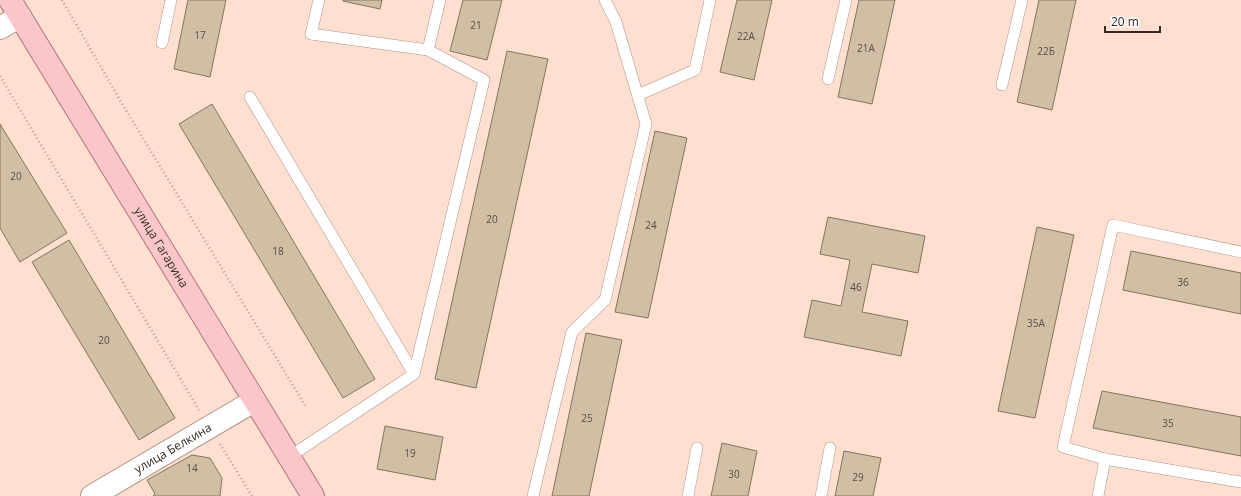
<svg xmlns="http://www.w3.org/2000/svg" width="1241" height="496" font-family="'Open Sans',sans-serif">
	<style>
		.building { fill: #d0bfa5; stroke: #83745b }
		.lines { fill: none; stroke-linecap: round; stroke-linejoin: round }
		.service-casing { stroke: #af9284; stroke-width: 12 }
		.minor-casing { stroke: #af9284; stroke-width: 24 }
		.primary-casing { stroke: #b17677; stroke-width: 24 }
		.path { stroke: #b59d91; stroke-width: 2.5; stroke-dasharray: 1 3; stroke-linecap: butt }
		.service { stroke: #fff; stroke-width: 11 }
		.minor { stroke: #fff; stroke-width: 22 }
		.primary { stroke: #fac6ca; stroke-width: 22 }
		.labels { text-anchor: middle; stroke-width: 3.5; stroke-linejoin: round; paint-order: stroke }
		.number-label { font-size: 10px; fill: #5a4d42 }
		.street-label { font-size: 12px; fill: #322721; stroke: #fff }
	</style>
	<rect width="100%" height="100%" fill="#ffdfd0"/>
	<g class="building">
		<polygon points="188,0 226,0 210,77 174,69"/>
		<polygon points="343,0 382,0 380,9 343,1"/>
		<polygon points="463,0 502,0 487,60 450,51"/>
		<polygon points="737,0 772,0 754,80 720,72"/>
		<polygon points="859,0 895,0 872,104 838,97"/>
		<polygon points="1039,0 1076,0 1052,110 1017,102"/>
		<polygon points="507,51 548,59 476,388 435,379"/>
		<polygon points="212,104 375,379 343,398 179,124"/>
		<polygon points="0,124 67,233 20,262 0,228"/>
		<polygon points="655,131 687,138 648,318 615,312"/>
		<polygon points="828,217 925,236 918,273 872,264 862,312 908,321 901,356 804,337 812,300 841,306 850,260 820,254"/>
		<polygon points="1037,227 1074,235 1035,418 998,411"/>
		<polygon points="69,240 175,418 139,440 32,262"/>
		<polygon points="1131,251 1241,273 1241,314 1123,290"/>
		<polygon points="586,333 622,340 589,496 552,496"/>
		<polygon points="1102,391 1241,417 1241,456 1093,428"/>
		<polygon points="385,426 443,437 435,480 377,469"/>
		<polygon points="722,443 757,451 748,496 711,496"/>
		<polygon points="844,451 881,458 873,496 835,496"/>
		<polygon points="192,455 210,458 222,478 220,496 153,496 155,494 147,480"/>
	</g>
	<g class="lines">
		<g class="service-casing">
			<g id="service">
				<polyline points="319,0 311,34 428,50 484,80 414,374"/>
				<polyline points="162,43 171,0"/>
				<polyline points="428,50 440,0"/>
				<polyline points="828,79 846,0"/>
				<polyline points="1002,85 1022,0"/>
				<polyline points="638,95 695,70 710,0"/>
				<polyline points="250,97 414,374 289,457"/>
				<polyline points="1241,252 1113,225 1063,447 1105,459 1241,482"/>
				<polyline points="533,496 572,332 605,300 646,124 616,22 605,0"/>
				<polyline points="688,496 697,448"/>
				<polyline points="821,496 830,448"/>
				<polyline points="1098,496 1105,459"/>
			</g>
		</g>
		<g class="minor-casing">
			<g id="minor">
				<polyline points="0,28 20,16"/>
				<path id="s1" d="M92 496 254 401"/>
			</g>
		</g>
		<g class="primary-casing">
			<g id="primary">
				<path id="s2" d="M10 0 313 496"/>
			</g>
		</g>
		<g class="path">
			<polyline points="62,0 124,107 306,407"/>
			<polyline points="0,76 199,410"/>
			<polyline points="220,444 252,496"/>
		</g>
		<use href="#service" class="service"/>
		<use href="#minor" class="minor"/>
		<use href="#primary" class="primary"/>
	</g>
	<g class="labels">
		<g class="number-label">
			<text x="476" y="29">21</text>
			<text x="200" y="39">17</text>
			<text x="746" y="40">22А</text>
			<text x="866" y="52">21А</text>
			<text x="1046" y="55">22Б</text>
			<text x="16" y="180">20</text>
			<text x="492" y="223">20</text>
			<text x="651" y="229">24</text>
			<text x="278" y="255">18</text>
			<text x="1183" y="286">36</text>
			<text x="856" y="291">46</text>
			<text x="1036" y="327">35А</text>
			<text x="104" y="344">20</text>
			<text x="587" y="422">25</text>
			<text x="1168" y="427">35</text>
			<text x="410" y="457">19</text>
			<text x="192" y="472">14</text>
			<text x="734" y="478">30</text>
			<text x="858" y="481">29</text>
		</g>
		<g class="street-label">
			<text dy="4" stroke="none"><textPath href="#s2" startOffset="290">улица Гагарина</textPath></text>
			<text dy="4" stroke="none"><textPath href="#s1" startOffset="94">улица Белкина</textPath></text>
		</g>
	</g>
	<path d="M1105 26v6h55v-6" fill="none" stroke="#322721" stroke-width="2"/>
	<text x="1111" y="26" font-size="12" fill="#322721" stroke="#ffffff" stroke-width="3" paint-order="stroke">20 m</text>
</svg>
